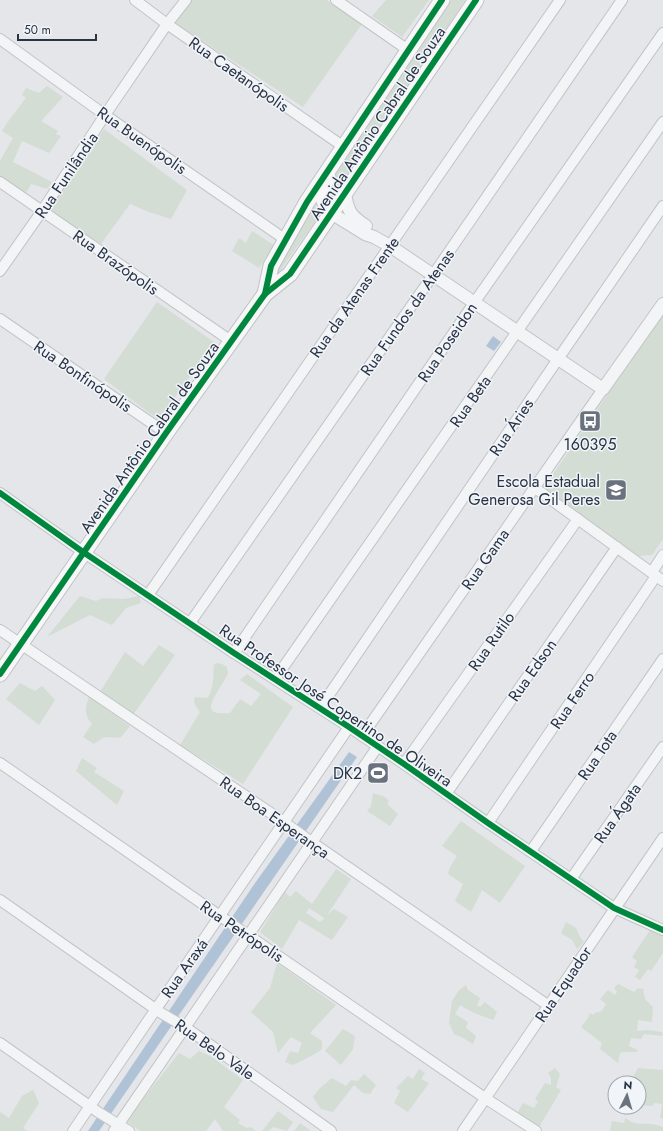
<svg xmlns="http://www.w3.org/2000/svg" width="663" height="1131" font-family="Jost,sans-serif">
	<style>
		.green { fill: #d4ddd4; fill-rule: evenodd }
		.water { fill: #b0c3d6 }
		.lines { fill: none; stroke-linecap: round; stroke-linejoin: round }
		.minor-casing { stroke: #c2c4c7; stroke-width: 12 }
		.tertiary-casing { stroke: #c2c4c7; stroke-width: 14 }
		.primary-casing { stroke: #c0c3c7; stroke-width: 17 }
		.minor { stroke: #f3f4f6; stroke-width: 10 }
		.tertiary { stroke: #f3f4f6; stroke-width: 12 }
		.primary { stroke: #f7f7f7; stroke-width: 15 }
		.cycleway-casing { stroke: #f1f4f8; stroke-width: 8 }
		.cycleway { stroke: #00873e; stroke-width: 6 }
		.labels { text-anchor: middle; stroke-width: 3; stroke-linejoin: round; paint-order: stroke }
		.street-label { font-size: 16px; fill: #283345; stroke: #f1f4f8 }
		.poi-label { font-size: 16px; fill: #283345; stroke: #f1f4f8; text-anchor: end }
	</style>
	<rect width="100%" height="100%" fill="#e4e6e9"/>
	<g class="green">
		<polygon points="191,0 327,0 362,24 303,107 174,22"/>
		<polygon points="386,0 429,0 402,37 372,16"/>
		<polygon points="451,0 465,0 419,71 385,119 329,201 328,187 337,168"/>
		<path d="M47 86 63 97 41 121 58 131 56 134 61 136 49 153 22 141 13 162 52 182 47 189 31 184 25 195 0 177V161L13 138 2 131C9 119 18 109 26 98L22 95 26 88 39 93Z"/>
		<polygon points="104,129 187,190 171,219 149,212 130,204 101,244 48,210"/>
		<polygon points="314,206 322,212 272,282 296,231"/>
		<polygon points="252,231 274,245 259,268 232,251 239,238 246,243"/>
		<polygon points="157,302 214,342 159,420 104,379"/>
		<polygon points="663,313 663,539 652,555 639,556 547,492 545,486"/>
		<polygon points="80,596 96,601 103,598 124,599 139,596 141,603 126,608 112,625 90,615 47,637"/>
		<polygon points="159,645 175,655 133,715 100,692 125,652 143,666"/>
		<path d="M216 663 222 664 227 667C227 668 228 673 228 673 226 681 203 707 214 712 218 714 225 713 230 713L240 699 251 706 261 694 240 680 247 674 293 707 243 784 180 745 200 712C197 708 192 702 195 697L207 698C214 691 213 675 214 665Z"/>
		<polygon points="20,683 35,691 42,686 55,700 39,725 6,699"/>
		<path d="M89 697 130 726 120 738 104 737 94 744 83 737 92 724C84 715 85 708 89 697Z"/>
		<polygon points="82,758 97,768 94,772 124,791 117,805 76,771"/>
		<polygon points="373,793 385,797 389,801 387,804 398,814 390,826 367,811 371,806"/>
		<polygon points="461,821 525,866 500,903 482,890 471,912 455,901 463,884 448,874 450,867 457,856 442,846"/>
		<path d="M336 869 351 879 327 915 334 909 348 917 332 940 299 920 282 949 260 932 285 892 290 897 296 891 312 904ZM309 908 324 918V919L320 922 306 913Z"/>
		<polygon points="566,922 576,928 580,937 584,942 577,949 572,940 561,933"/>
		<polygon points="652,927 663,935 663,953 651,971 648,969 640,980 635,977 639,970 634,967 637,961 632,957"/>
		<path d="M277 963 336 1005 310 1033 322 1041V1049C313 1056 303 1060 293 1065L285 1062 290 1051 298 1053 302 1043 291 1037 278 1053 273 1032 251 1012 270 988Z"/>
		<polygon points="618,984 634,992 638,988 643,989 645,999 653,1007 652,1022 638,1020 637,1031 648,1030 662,1032 663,1036 644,1034 641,1039 631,1038 629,1046 638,1050 637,1052 623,1052 620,1053 618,1063 600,1049 602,1043 581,1027 588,1018 590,1013 593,1015 595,1013 602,1011 606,1004 600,999 608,990 615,995 617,992 614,988"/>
		<polygon points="466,985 468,990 480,998 477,1005 480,1007 485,1002 497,1012 493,1020 474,1013 460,1005 455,1014 468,1022 466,1028 476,1036 473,1044 463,1038 454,1034 449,1023 452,1001 459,990"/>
		<polygon points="343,1029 355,1036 353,1049 341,1065 325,1051"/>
		<polygon points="199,1051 212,1057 243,1080 224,1107 240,1120 238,1123 247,1128 251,1127 256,1131 223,1131 215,1119 206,1131 140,1131 126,1121 179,1053 190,1059"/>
		<polygon points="555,1068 560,1074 556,1087 561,1090 539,1127 517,1113 523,1103 534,1108 538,1102 535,1099 545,1083 551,1085 551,1078 548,1073"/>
		<polygon points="638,1068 663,1070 663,1119 660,1118 662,1104 654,1103 653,1106 639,1105 639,1083 616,1083 617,1079 632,1079"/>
		<polygon points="419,1069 425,1073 421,1079 429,1083 408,1112 394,1103 400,1091 396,1088 408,1076 413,1079"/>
		<polygon points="364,1074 376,1085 370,1094 363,1093 354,1085 333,1112 321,1109 313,1097 320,1088 332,1078 346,1086 351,1080 358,1081"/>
		<polygon points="33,1090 39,1103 23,1128 28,1131 0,1131 0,1112 9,1118 22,1096"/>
		<polygon points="278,1111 293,1122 287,1131 273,1127 269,1131 262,1131"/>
		<path d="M625 1118C638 1126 637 1123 650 1124 654 1124 659 1126 663 1127V1131H610L612 1121 624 1123Z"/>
		<polygon points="300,1123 311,1131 294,1131"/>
	</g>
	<g class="water">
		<polygon points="493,336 501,342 494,351 486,346"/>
		<polygon points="349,752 357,757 99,1131 88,1131 253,886"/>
	</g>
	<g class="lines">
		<g class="minor-casing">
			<g id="minor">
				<polyline points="135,0 167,24 344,147"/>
				<polyline points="336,0 408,50"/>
				<polyline points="0,39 105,115 286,240"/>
				<polyline points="0,182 231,341"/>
				<polyline points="0,271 42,211 105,115 167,24 186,0"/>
				<polyline points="0,319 166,433"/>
				<polyline points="535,488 663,581"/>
				<polyline points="0,493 83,552 234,653 349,727 404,764 488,823 614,908 663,930"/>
				<polyline points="652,572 663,555"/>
				<polyline points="148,595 560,0"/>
				<polyline points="190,623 433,275 622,0"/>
				<polyline points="0,630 284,822 313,843 549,1006"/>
				<polyline points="234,653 243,640 474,303 663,33"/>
				<polyline points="275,679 663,122"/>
				<polyline points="320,708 558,359 663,206"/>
				<polyline points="362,736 603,389"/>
				<polyline points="0,763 220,916 485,1098 536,1131"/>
				<polyline points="404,764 578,519"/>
				<polyline points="446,794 617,547"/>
				<polyline points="488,823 656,576"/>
				<polyline points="531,851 663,659"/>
				<polyline points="571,879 663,747"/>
				<polyline points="0,900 161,1013 185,1027 331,1131"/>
				<polyline points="0,1043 98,1112 129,1131"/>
				<polyline points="73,1131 156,1009 349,727"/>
				<polyline points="114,1131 378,746"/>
				<polyline points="463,1131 663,838"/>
			</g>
		</g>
		<g class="tertiary-casing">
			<g id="tertiary">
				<path d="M345 194C348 212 351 216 366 226"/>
				<polyline points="331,213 365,234 374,237 390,246 603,389 663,304"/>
			</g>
		</g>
		<g class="primary-casing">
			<g id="primary">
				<path d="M328 177C321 191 321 201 331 213"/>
				<polyline points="265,294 271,266 307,202 442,0"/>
				<polyline points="0,674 166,433 265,294 290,274 476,0"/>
			</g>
		</g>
		<use href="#minor" class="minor"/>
		<use href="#tertiary" class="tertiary"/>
		<use href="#primary" class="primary"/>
		<g class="cycleway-casing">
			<g id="cycleway">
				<polyline points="265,294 271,266 307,202 442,0"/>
				<polyline points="0,493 83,552 234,653 349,727 404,764 488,823 614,908 663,930"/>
				<polyline points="0,674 166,433 265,294 290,274 476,0"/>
			</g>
		</g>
		<use href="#cycleway" class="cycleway"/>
	</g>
	<defs>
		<g id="bus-square" transform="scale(1.15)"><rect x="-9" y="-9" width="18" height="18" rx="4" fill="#6a727e" stroke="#f1f4f8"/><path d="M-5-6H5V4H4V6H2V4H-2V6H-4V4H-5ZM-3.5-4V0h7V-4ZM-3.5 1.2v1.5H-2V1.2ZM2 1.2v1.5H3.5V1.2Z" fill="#fff"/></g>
		<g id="school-square" transform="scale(1.15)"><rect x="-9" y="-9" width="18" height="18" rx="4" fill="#6a727e" stroke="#f1f4f8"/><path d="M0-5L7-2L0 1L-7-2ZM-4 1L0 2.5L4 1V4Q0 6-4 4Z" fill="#fff"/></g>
		<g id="stadium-square" transform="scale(1.15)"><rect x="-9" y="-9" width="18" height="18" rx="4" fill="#6a727e" stroke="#f1f4f8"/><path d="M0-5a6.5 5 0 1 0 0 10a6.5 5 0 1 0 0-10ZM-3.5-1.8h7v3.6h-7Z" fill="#fff"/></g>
	</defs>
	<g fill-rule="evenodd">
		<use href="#bus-square" x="590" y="421"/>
		<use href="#school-square" x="616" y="490"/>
		<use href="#stadium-square" x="378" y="773"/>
	</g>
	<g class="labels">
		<g class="street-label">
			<text transform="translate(239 74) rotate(35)" y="6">Rua Caetanópolis</text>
			<text transform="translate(377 123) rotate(-56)" y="6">Avenida Antônio Cabral de Souza</text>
			<text transform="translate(142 140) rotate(35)" y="6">Rua Buenópolis</text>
			<text transform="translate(66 175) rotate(-56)" y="6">Rua Funilândia</text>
			<text transform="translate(116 262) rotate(35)" y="6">Rua Brazópolis</text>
			<text transform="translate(354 297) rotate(-55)" y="6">Rua da Atenas Frente</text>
			<text transform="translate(407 312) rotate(-55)" y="6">Rua Fundos da Atenas</text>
			<text transform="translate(447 342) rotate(-56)" y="6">Rua Poseidon</text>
			<text transform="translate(83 376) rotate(34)" y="6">Rua Bonfinópolis</text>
			<text transform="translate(470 401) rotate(-55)" y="6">Rua Beta</text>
			<text transform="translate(511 427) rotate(-56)" y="6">Rua Áries</text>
			<text transform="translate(149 437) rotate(-55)" y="6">Avenida Antônio Cabral de Souza</text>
			<text transform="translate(485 559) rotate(-55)" y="6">Rua Gama</text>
			<text transform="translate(491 641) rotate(-55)" y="6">Rua Rutilo</text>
			<text transform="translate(532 670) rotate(-55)" y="6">Rua Edson</text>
			<text transform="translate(572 700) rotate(-56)" y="6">Rua Ferro</text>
			<text transform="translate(336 705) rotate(34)" y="6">Rua Professor José Copertino de Oliveira</text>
			<text transform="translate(597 755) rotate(-56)" y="6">Rua Tota</text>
			<text transform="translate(617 813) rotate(-55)" y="6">Rua Ágata</text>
			<text transform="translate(275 817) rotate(35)" y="6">Rua Boa Esperança</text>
			<text transform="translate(242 931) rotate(34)" y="6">Rua Petrópolis</text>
			<text transform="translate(184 968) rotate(-55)" y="6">Rua Araxá</text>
			<text transform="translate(563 984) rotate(-56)" y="6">Rua Equador</text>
			<text transform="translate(215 1049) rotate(35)" y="6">Rua Belo Vale</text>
		</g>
		<g class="poi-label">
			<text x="590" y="450" text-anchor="middle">160395</text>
			<text x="600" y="487">Escola Estadual<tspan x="600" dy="18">Generosa Gil Peres</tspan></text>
			<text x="362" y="779">DK2</text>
		</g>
	</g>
	<g transform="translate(627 1095) rotate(5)"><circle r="19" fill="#f1f4f8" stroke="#a1a7b0"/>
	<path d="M0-3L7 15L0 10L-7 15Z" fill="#6a727e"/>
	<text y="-6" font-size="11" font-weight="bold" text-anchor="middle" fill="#283345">N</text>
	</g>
	<path d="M18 34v6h78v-6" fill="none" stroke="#283345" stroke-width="2"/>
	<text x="24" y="34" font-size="12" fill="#283345" stroke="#f1f4f8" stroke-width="3" paint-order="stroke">50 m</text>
</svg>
